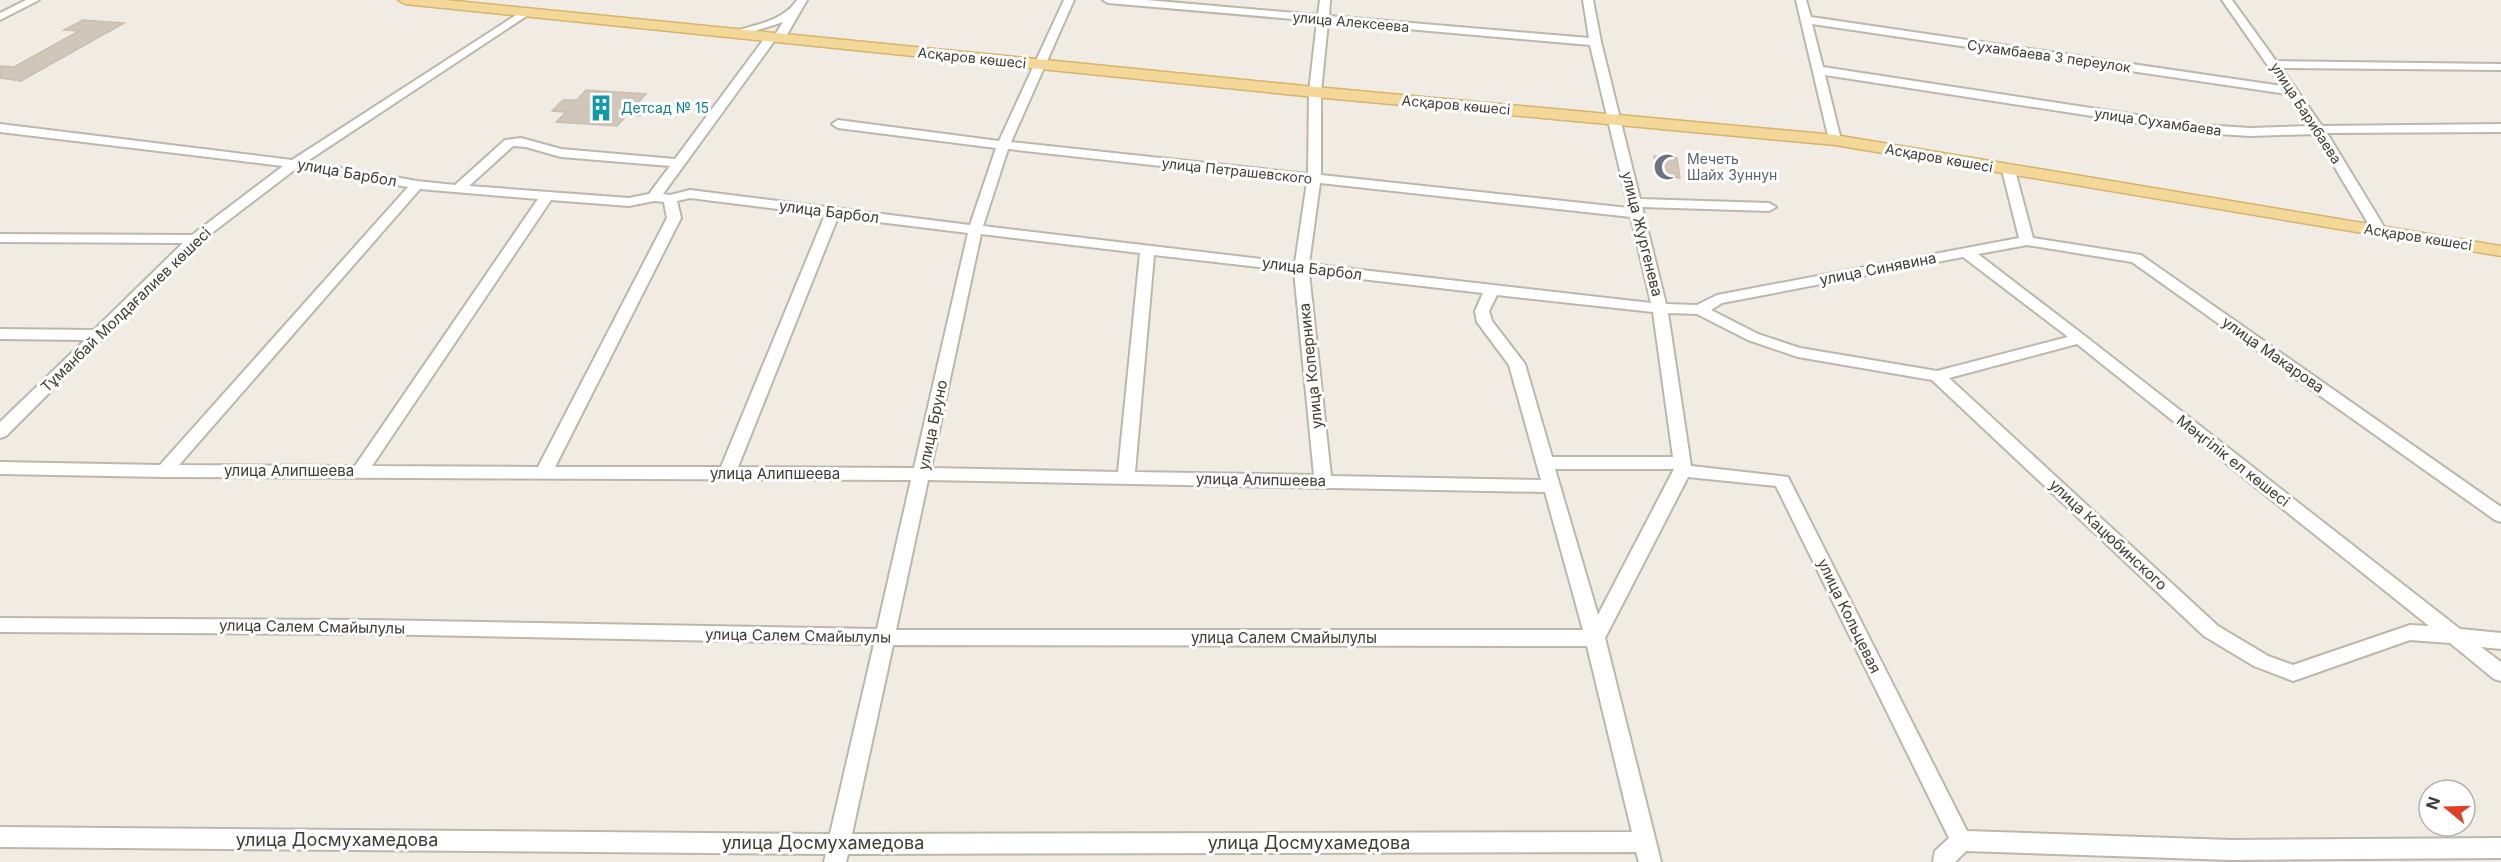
<svg xmlns="http://www.w3.org/2000/svg" width="2501" height="862" font-family="Inter,sans-serif">
	<style>
		.building { fill: #d0c7ba; stroke: #cabfae; stroke-width: 1.5 }
		.lines { fill: none; stroke-linecap: round; stroke-linejoin: round }
		.minor-casing { stroke: #bdb6aa; stroke-width: 4 }
		.major-casing { stroke: #d6b46b; stroke-width: 3 }
		.minor { fill: #fff; fill-rule: evenodd }
		.major { fill: #f3d899; fill-rule: evenodd }
		.labels { text-anchor: middle; stroke-width: 6; stroke-linejoin: round; paint-order: stroke }
		.far-street-label { font-size: 14px; fill: #413c34; stroke: #fff }
		.far-culture-label { font-size: 14px; fill: #0d838f; stroke: #fff; text-anchor: start }
		.far-worship-label { font-size: 14px; fill: #5b616d; stroke: #fff; text-anchor: start }
		.street-label { font-size: 15px; fill: #413c34; stroke: #fff }
		.near-street-label { font-size: 18px; fill: #413c34; stroke: #fff }
	</style>
	<rect width="100%" height="100%" fill="#f0ece4"/>
	<g class="building">
		<polygon points="83,20 124,23 21,81 0,78 0,66 14,67 79,31 64,30"/>
		<polygon points="586,90 646,94 637,104 650,104 640,116 627,115 617,126 556,122 566,112 552,111 563,100 577,100"/>
		<polygon points="1654,156 1677,158 1680,178 1657,176"/>
	</g>
	<g class="lines">
		<g class="minor-casing">
			<g id="minor">
				<polygon points="26,0 39,0 0,20 0,13"/>
				<path d="M797 0H807L785 38 779 41 775 40 663 194 670 195 690 190 970 225 996 148 838 128 832 124 838 120 999 141 1064 0H1074L1011 142 1308 174 1309 92 1317 21 1108 3 1103 0H1146L1318 15 1320 0H1330L1329 16 1589 38 1583 0H1593L1601 42 1640 199 1769 203 1776 207 1769 211 1642 207 1666 304 1697 305 1717 295 2019 238 2002 170 2009 166 2014 167 2033 238 2141 255 2501 507V522L2495 520 2132 262 2027 245 1978 254 2085 336 2460 629 2501 633V649L2481 647 2501 662V681L2494 679 2450 643 2410 640 2293 681 2254 666 2204 636 1932 380 1798 357 1748 340 1697 314 1668 313 1691 466 1788 477 1967 831 2231 840 2501 838V858L2231 860 1966 851 1955 862H1933L1935 851 1949 838 1776 486 1688 477 1605 638 1661 862H1639L1636 852 848 854 846 862H824L826 854 0 847V827L830 834 874 644 368 634 0 632V618L368 620 877 629 911 480 164 477 0 474V462L160 465 408 187 297 168 200 242 108 334 106 338 103 339 6 436 0 438V422L85 340 0 339V329L94 330 183 243 0 242V234L192 235 283 166 0 132V124L292 160 524 10 529 13 528 15 306 162 417 181 455 185 505 140 521 138 561 149 675 159 767 35H775L783 22 736 37 732 36V32C755 25 784 21 797 0ZM1328 22 1590 45 1629 208 1321 175V92ZM513 146 526 147 561 157 670 166 649 194 629 198 469 186ZM1008 149 1307 182 1295 263 983 226ZM1320 183 1631 217 1651 303 1309 264ZM420 189 538 199 355 466 179 465ZM690 198 825 215 721 467H555L681 218 677 201ZM551 200 629 206 654 201 664 202 667 218 538 467 372 466ZM838 217 968 233 914 468 738 467ZM981 234 1140 253 1118 472 931 468ZM1154 255 1294 271 1314 475 1135 472ZM1963 257 2068 337 1937 371 1800 348 1758 334 1711 310 1722 303ZM1309 273 1483 293 1475 311 1477 322 1509 365 1541 480 1331 476ZM1497 295 1653 312 1673 457H1552L1525 364 1492 321 1489 311ZM2077 344 2429 626 2410 625 2293 665 2268 656 2218 626 1949 378ZM1555 469H1674L1598 615ZM928 480 1545 492 1583 630H896ZM893 645 1587 646 1632 832 852 834Z"/>
				<path d="M1796 0H1806L1811 17 2282 86 2222 0H2232L2276 61 2501 64V70L2281 68 2322 126 2501 124V132L2327 133 2386 230 2379 234 2372 230 2315 134 2250 136 2202 133 1825 75 1841 140 1835 144 1829 140ZM1812 24 2287 94 2310 126 2250 128 2202 125 1823 67Z"/>
			</g>
		</g>
		<g class="major-casing">
			<polygon id="major" points="398,0 446,0 1315,87 1835,135 2501,246 2501,256 1835,145 1315,97 405,4"/>
		</g>
		<use href="#minor" class="minor"/>
		<use href="#major" class="major"/>
	</g>
	<defs>
		<g id="building-bare" transform="scale(2.07)"><path d="M-4-6H4V6H1V3H-1V6H-4ZM-2.5-4.3h1.7v1.8h-1.7ZM.8-4.3h1.7v1.8H.8ZM-2.5-1h1.7V.8h-1.7ZM.8-1h1.7V.8H.8Z" fill="#0f9aa8" stroke="#fff" stroke-width="2.5" paint-order="stroke"/></g>
		<g id="mosque-bare" transform="scale(2.07)"><path d="M3.5-4.9A6 6 0 1 0 3.5 4.9A5 5 0 1 1 3.5-4.9Z" fill="#6b7280" stroke="#fff" stroke-width="2.5" paint-order="stroke"/></g>
	</defs>
	<g fill-rule="evenodd">
		<use href="#building-bare" x="601" y="108"/>
		<use href="#mosque-bare" x="1667" y="167"/>
	</g>
	<g class="labels">
		<g class="far-street-label">
			<text transform="translate(1351 22) rotate(5)" y="5">улица Алексеева</text>
			<text transform="translate(2049 56) rotate(8)" y="5">Сухамбаева 3 переулок</text>
			<text transform="translate(972 58) rotate(6)" y="5">Асқаров көшесі</text>
			<text transform="translate(1456 105) rotate(5)" y="5">Асқаров көшесі</text>
			<text transform="translate(2306 113) rotate(57)" y="5">улица Барибаева</text>
			<text transform="translate(2158 122) rotate(8)" y="5">улица Сухамбаева</text>
			<text transform="translate(1939 158) rotate(10)" y="5">Асқаров көшесі</text>
			<text transform="translate(1237 171) rotate(6)" y="5">улица Петрашевского</text>
			<text transform="translate(2418 237) rotate(9)" y="5">Асқаров көшесі</text>
		</g>
		<g class="far-culture-label">
			<text x="621" y="113">Детсад № 15</text>
		</g>
		<g class="far-worship-label">
			<text x="1687" y="164">Мечеть<tspan x="1687" dy="16">Шайх Зуннун</tspan></text>
		</g>
		<g class="street-label">
			<text transform="translate(347 173) rotate(10)" y="5">улица Барбол</text>
			<text transform="translate(829 212) rotate(7)" y="5">улица Барбол</text>
			<text transform="translate(1642 234) rotate(76)" y="5">улица Жургенева</text>
			<text transform="translate(1312 269) rotate(7)" y="5">улица Барбол</text>
			<text transform="translate(1878 269) rotate(-11)" y="5">улица Синявина</text>
			<text transform="translate(126 310) rotate(-44)" y="5">Тұманбай Молдағалиев көшесі</text>
			<text transform="translate(2273 355) rotate(35)" y="5">улица Макарова</text>
			<text transform="translate(1311 366) rotate(-96)" y="5">улица Коперника</text>
			<text transform="translate(933 425) rotate(-78)" y="5">улица Бруно</text>
			<text transform="translate(2233 461) rotate(38)" y="5">Мәңгілік ел көшесі</text>
			<text x="289" y="476">улица Алипшеева</text>
			<text x="775" y="479">улица Алипшеева</text>
			<text transform="translate(1261 480) rotate(1)" y="5">улица Алипшеева</text>
			<text transform="translate(2108 535) rotate(43)" y="5">улица Кацюбинского</text>
			<text transform="translate(1849 616) rotate(64)" y="5">улица Кольцевая</text>
			<text transform="translate(312 627) rotate(1)" y="5">улица Салем Смайылулы</text>
			<text transform="translate(798 636) rotate(1)" y="5">улица Салем Смайылулы</text>
			<text x="1284" y="643">улица Салем Смайылулы</text>
		</g>
		<g class="near-street-label">
			<text x="337" y="846">улица Досмухамедова</text>
			<text x="823" y="849">улица Досмухамедова</text>
			<text x="1309" y="849">улица Досмухамедова</text>
		</g>
	</g>
	<g transform="translate(2447 808) rotate(289)"><circle r="28" fill="#ffffff" stroke="#b3b1ae" stroke-width="1.5"/>
	<path d="M0-4.5L10 22L0 15L-10 22Z" fill="#e33f27"/>
	<text y="-9" font-size="16" font-weight="bold" text-anchor="middle" fill="#413c34">N</text>
	</g>
</svg>
